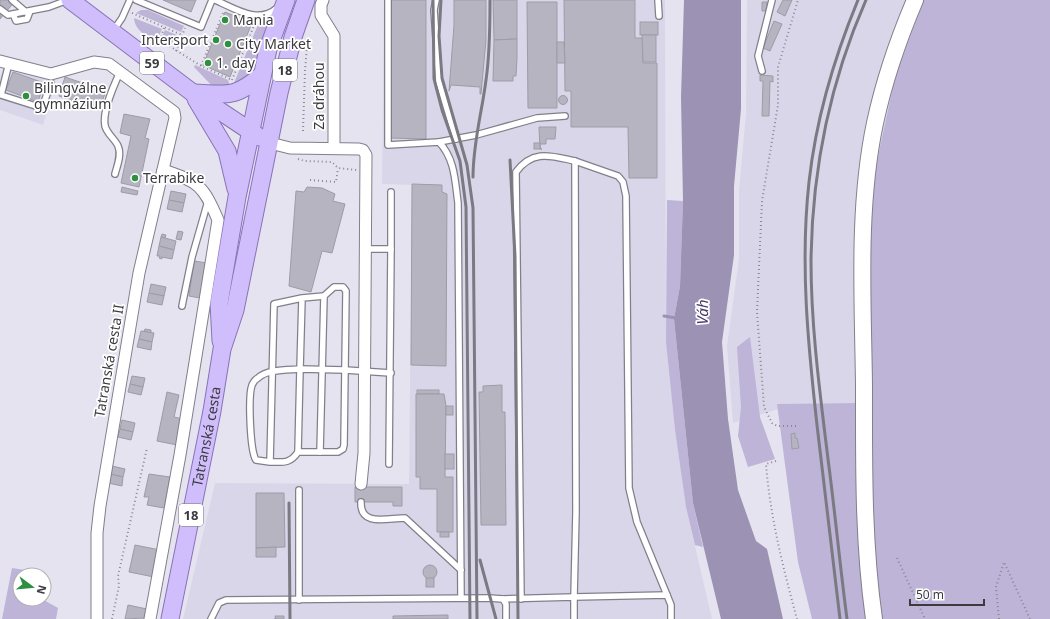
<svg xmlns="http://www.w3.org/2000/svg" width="1050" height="619" font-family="'Noto Sans',sans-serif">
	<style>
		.built { fill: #dad6ea }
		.green { fill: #bdb4d7 }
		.water { fill: #9b92b4 }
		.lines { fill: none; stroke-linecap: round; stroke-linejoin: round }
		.stream { stroke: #9b92b4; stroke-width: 3 }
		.building { fill: #b7b4c1; stroke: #9e9ba7 }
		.lane-casing { stroke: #827f8b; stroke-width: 8 }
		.street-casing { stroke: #827f8b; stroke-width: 13 }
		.secondary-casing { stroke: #827f8b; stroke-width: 18 }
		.primary-casing { stroke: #8873b7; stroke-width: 19 }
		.path { stroke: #8a8891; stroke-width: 2; stroke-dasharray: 1 3; stroke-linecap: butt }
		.lane { stroke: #fff; stroke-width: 5.5 }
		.street { stroke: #fff; stroke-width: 11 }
		.secondary { stroke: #fff; stroke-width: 16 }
		.primary { stroke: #d0bdfb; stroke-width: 17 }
		.rail { stroke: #7b7981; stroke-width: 3 }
		.poi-dot { fill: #2f8f41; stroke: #fff; stroke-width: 1.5 }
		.labels { text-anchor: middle; stroke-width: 3.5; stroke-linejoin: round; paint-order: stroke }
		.shield { fill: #fff; stroke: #767579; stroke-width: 1 }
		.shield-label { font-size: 13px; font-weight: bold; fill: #3b3a3f }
		.poi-label { font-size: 14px; fill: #3b3a3f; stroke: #fff; text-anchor: start }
		.street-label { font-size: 14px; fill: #3b3a3f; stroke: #fff }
		.water-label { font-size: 15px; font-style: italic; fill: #463767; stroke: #fff }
	</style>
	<rect width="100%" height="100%" fill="#e6e3f0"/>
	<g class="built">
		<polygon points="384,0 665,0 666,342 675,430 686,507 712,619 183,619 215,483 409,484 412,185 382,184"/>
		<polygon points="747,0 931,0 870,407 782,408 733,423 727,346 739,259 739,190 746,113"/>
		<polygon points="4,66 56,82 43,125 0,110 0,78"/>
	</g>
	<g class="green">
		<polygon points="924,0 1050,0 1050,619 812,619 798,562 777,404 864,403 871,189 896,73"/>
		<polygon points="141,10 148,10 184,26 181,32 136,13"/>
		<path d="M134 18 162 29 157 40C146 36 135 31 134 18Z"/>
		<polygon points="269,18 252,74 236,88 234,83 259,22"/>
		<polygon points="165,30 179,36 175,46 162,37"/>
		<polygon points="195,65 228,80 231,90 213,87 194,67"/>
		<polygon points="667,200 683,201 680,286 674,319 693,503 703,547 695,545 686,507 675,430 666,342"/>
		<polygon points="750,337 760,417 775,459 748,467 738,436 741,407 737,347"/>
		<polygon points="12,568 38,572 38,575 20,575 20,599 42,599 58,608 56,619 2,619"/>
	</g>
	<polygon class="water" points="684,0 741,0 741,109 734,186 734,255 722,342 728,419 738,490 756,541 767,549 783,619 721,619 693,503 674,319 680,286 683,201 681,97"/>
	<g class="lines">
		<polyline class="stream" points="664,316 676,318"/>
	</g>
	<g class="building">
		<polygon points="0,0 16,0 0,19"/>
		<polygon points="163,0 196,0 191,12"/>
		<polygon points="390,0 426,0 426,139 390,138"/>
		<polygon points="454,0 486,0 486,40 481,94 480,94 480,87 451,85 449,91 454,25"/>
		<polygon points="493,0 517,0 517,39 494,40"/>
		<polygon points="564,0 635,0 635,38 643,38 643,63 657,63 657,178 629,178 628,127 571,127 571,91 565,91"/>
		<polygon points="783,0 792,0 785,16 777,12"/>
		<polygon points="527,2 557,2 557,108 528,108"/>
		<polygon points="762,2 767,2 766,11 762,11"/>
		<polygon points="225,12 252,23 230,77 203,65"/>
		<polygon points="774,21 782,24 770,51 763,48"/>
		<rect x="640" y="22" width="18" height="13"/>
		<polygon points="642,35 656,35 656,62 643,62"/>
		<polygon points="517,39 517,58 516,76 513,76 513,81 493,81 494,40"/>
		<polygon points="557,42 564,42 565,63 557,63"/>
		<polygon points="13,72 44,83 38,102 6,90"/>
		<polygon points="760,75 773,76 773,82 770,81 769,116 762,116 763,81 760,81"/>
		<polygon points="65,77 106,91 99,110 59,96"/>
		<circle cx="563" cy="100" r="4.5"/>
		<polygon points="124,114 150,119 145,138 149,139 139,187 121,183 131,136 120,133"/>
		<polygon points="539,127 556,127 555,139 546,139 546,144 540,144 540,148 542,149 540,149"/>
		<rect x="534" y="143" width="6" height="6"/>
		<polygon points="412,184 442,185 442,192 447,194 446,366 411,365"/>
		<polygon points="122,187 138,191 137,195 121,192"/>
		<polygon points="307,187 322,188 335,194 333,201 345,204 332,253 322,251 311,292 289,286 296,191 304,192"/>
		<polygon points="171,191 186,194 184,203 169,200"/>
		<polygon points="169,200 184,203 182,212 167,209"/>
		<polygon points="178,231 183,232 181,240 176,239"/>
		<polygon points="162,234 166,235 165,238 161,237"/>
		<polygon points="161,237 176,241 174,250 159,246"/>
		<polygon points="159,246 174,250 172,259 162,257 162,259 159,258 160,256 157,256"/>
		<polygon points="194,261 207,263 205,299 189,296"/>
		<polygon points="151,284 166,287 164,296 149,293"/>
		<polygon points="149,293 164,296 162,305 147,302"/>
		<polygon points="145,329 151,330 151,333 144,331"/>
		<polygon points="141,331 154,333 152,342 139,339"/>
		<polygon points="139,339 152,342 151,350 137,347"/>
		<polygon points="132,376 145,378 143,387 130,384"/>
		<polygon points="130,384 143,387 141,395 128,392"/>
		<polygon points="502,385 502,412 505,412 506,525 481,525 479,392 483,392 483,386"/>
		<rect x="417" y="390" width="22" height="4"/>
		<polygon points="167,392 179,395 174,417 183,419 177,445 157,441"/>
		<polygon points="416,394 444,394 446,406 445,477 453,477 453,532 437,532 437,489 420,489 420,477 416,477"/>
		<rect x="446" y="406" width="7" height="9"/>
		<polygon points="122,420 135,423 133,432 120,429"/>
		<polygon points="120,429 133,432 131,440 118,437"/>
		<polygon points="795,433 795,438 797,438 799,448 792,449 791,434"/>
		<rect x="445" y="454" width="9" height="15"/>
		<polygon points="112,466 125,469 123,477 110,474"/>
		<polygon points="110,474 123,477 122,486 108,483"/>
		<polygon points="149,474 170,477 164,508 147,505 149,497 144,497"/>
		<polygon points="355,487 402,487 402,506 393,506 393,502 355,502"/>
		<polygon points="256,493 284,493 285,547 256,548"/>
		<rect x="440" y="532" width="9" height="5"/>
		<polygon points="135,545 160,550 154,577 129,572"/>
		<polygon points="276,547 276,557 256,557 256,548"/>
		<circle cx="430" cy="572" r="7"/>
		<rect x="426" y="578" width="8" height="9"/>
		<polygon points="128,605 147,609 145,618 125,619"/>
		<polygon points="448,615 448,619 393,619 393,616"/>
		<polygon points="275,616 284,616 284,619 274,619 276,619"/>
	</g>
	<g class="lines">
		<g class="lane-casing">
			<g id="lane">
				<polyline points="12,0 26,12"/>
				<polyline points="136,0 201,27 212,0"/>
				<path d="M215 0C234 8 258 25 277 8"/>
				<path d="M388 0V145L439 142C455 159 455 181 458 203L461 598"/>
				<polyline points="436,0 434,10 439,82 456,139"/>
				<polyline points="658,0 659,16"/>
				<polyline points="0,9 8,15 13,14 49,7 68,0"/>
				<polyline points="13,14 16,21 27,19 30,11"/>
				<polyline points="113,31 122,18 130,0"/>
				<polyline points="9,63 1,95 42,108 51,83"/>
				<polyline points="762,71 758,56 772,0"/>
				<polyline points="439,142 476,135 537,118 565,116"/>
				<polyline points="575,161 618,176 623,182 626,196 629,488 637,522 667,595"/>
				<path d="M115 174C117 166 122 155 118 146 115 139 107 134 105 126 102 111 114 85 120 72"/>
				<polyline points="366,249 391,249 391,192"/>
				<polyline points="182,306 192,257 208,201"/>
				<polyline points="298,452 300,369 345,370 391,373"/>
				<polyline points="320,452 324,296"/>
				<path d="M270 462 256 460C250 451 248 396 252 385 253 383 256 379 258 378 267 369 288 370 300 369L302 298 324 296 334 287H343L346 291 344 445 343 449 338 452H298C290 464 283 462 270 462L274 304 302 298"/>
				<polyline points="389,464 391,249"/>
				<polyline points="299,490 299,600"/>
				<path d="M361 502C360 527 387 518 405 518L461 570"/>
				<polyline points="503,599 574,597 574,619"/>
				<path d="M521 599 516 172C533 149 551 156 575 161L576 512 574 597 667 595 671 605V619"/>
				<polyline points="211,619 219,603 226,600 489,598 503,599 506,604 506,619"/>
			</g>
		</g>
		<g class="street-casing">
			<g id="street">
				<polyline points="323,0 321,5 321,15 334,36 334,148"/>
				<polyline points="0,61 51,74 94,62 109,64 174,112 175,118 139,273 100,506 97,533 97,619"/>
				<polyline points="270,143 290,148 359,149 363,150 366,155 364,453 361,484"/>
				<path d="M150 619 180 455 218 220C203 185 199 182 163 170"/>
			</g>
		</g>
		<g class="secondary-casing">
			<path id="secondary" d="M874 619C863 542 864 464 864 386 863 299 857 208 875 123 884 81 898 40 915 0"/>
		</g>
		<g class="primary-casing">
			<g id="primary">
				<polyline points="70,0 193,93 259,137"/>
				<path d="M193 93C228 94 234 99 262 75"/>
				<polyline points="196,99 227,151 236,189"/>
				<polyline points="221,341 219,303 237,197 268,49 286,0"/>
				<path id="s1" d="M170 619 212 411 222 349 235 310 279 93 293 37 306 0"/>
			</g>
		</g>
		<g class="path">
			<polyline points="132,13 182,35"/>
			<polyline points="223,13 201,66 232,80"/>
			<polyline points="164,28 160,40 201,66"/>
			<polyline points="176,51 185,28"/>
			<polyline points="232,80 255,23 254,23"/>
			<polyline points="303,131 305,70 308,36"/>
			<polyline points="298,159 305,161 332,162 338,168 357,170"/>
			<polyline points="310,180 336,182 338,168"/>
			<polyline points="796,426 777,426 772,423 764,407 757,312 762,201 778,105 778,67 798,0"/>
			<path d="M776 461 766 464C770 516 783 568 797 619"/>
			<polyline points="897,558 925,619"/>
			<polyline points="112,619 119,586 118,576 147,448"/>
			<polyline points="999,619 996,587 1004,562 1030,619"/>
		</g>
		<use href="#lane" class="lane"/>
		<use href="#street" class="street"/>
		<use href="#secondary" class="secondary"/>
		<use href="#primary" class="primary"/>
		<g class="rail">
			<polyline points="433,0 434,79 442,110 460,161 466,207 470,619"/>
			<polyline points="441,0 439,36 442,78 467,165 473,208 477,619"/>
			<polyline points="510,160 515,256 518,619"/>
			<path d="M473 177C473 143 482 112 486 80 490 53 490 27 490 0"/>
			<polyline points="289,503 290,619"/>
			<polyline points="480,560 496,619"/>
			<path d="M840 619C832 554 825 489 817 425 808 344 800 264 809 182 816 119 834 58 858 0"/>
			<path d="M847 619C840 566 835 512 828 459 820 393 811 327 811 261 812 172 830 82 866 0"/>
		</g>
	</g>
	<g class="poi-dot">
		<circle cx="225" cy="20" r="4"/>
		<circle cx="216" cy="40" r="4"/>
		<circle cx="228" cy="44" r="4"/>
		<circle cx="208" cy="63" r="4"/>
		<circle cx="26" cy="96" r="4"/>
		<circle cx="135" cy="178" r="4"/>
	</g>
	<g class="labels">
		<g class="shield">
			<rect x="140" y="52" width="24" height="22" rx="3"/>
			<rect x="273" y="59" width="24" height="22" rx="3"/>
			<rect x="179" y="504" width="24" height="22" rx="3"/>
		</g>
		<g class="shield-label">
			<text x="152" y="68">59</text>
			<text x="285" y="75">18</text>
			<text x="191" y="520">18</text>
		</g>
		<g class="poi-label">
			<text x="233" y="25">Mania</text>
			<text x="208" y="45" text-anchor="end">Intersport</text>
			<text x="236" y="49">City Market</text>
			<text x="216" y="68">1. day</text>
			<text x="34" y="93">Bilingválne<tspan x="34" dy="16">gymnázium</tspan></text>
			<text x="143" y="183">Terrabike</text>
		</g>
		<g class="street-label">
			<text transform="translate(319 96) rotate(-90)" y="5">Za dráhou</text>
			<text transform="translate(109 361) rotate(-80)" y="5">Tatranská cesta II</text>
			<text dy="5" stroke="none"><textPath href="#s1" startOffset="186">Tatranská cesta</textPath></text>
		</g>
		<g class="water-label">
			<text transform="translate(703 312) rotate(-89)" y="5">Váh</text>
		</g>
	</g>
	<g transform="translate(32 587) rotate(106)"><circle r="19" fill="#ffffff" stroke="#b1b0b2"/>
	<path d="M0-3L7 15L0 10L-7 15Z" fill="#2f8f41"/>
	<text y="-6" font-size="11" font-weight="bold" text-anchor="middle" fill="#3b3a3f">N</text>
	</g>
	<path d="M910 599v6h74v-6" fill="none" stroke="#3b3a3f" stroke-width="2"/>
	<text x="916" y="599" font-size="12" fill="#3b3a3f" stroke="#ffffff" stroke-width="3" paint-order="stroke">50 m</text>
</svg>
